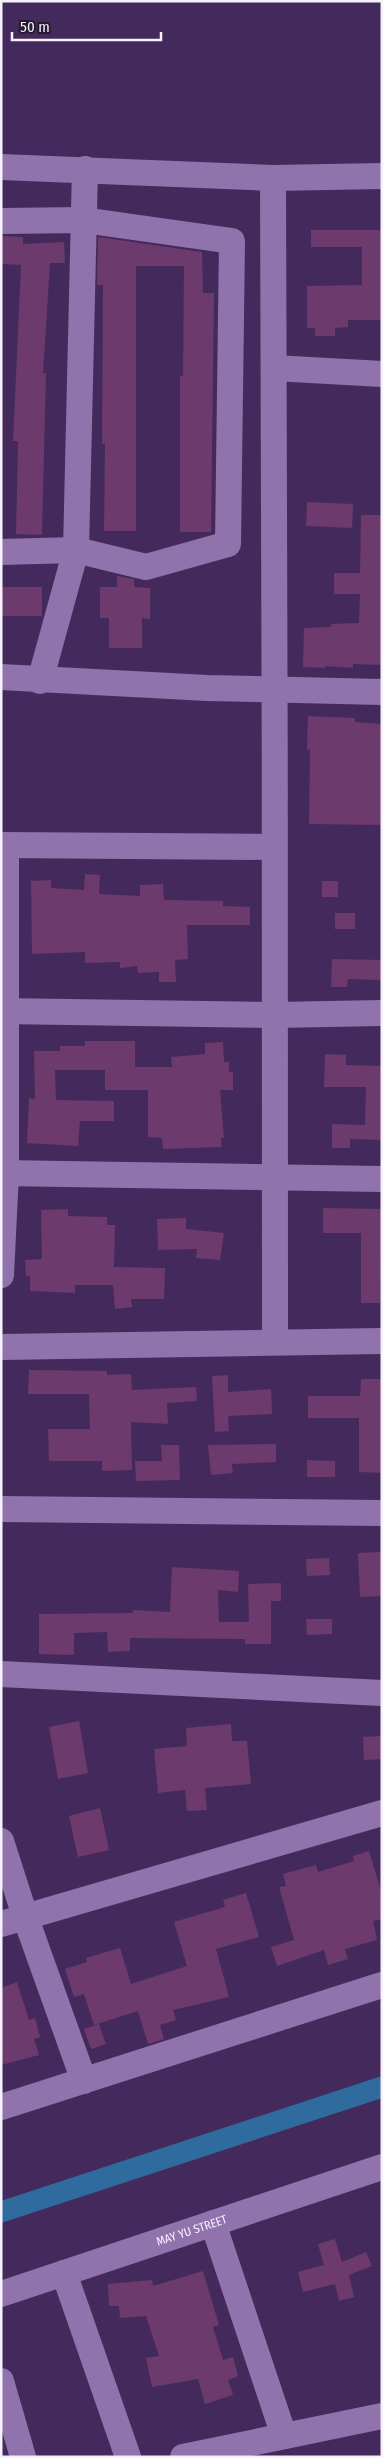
<svg xmlns="http://www.w3.org/2000/svg" width="383" height="2458" font-family="'Fira Sans Condensed',sans-serif">
	<rect width="100%" height="100%" fill="#442a5c"/>
	<g fill="none" stroke-linecap="round" stroke-linejoin="round">
		<path stroke="#2f6b9d" stroke-width="21" d="M1,2212L382,2087"/>
	</g>
	<g fill="#6c3a6c">
		<path d="M311,230H382V320H348V327L335,328V336H315V328H307V286L362,285V247H311Z"/>
		<path d="M1,236L23,237V244L64,242L65,263H50L43,373H46L42,535L16,534L18,441H13L21,265L1,264Z"/>
		<path d="M98,237L202,252L203,293H214L211,532H180V376H183L184,266H136V531H104L105,444H102L103,285H97Z"/>
		<path d="M307,502L353,504L352,528L306,526Z"/>
		<path d="M361,515H382V665L353,664V668L325,666V668L303,667L304,628L331,627V624L359,623L360,594H334V573H360Z"/>
		<path d="M117,576L134,579V587L150,588V619L142,618V648H109V618H100V587H117Z"/>
		<rect x="1" y="587" width="41" height="29"/>
		<path d="M308,716L355,718V722L382,724V825L309,824L310,750L307,749Z"/>
		<path d="M85,874L100,875L99,894L140,896V885L163,884L164,900L223,901V906L250,907V925H187L188,959L175,960L176,982H159V972L138,973L137,966L120,968V962L85,963V952L32,954L31,881L51,880V888L84,890Z"/>
		<rect x="322" y="881" width="16" height="16"/>
		<rect x="335" y="913" width="20" height="16"/>
		<path d="M332,959L382,960V980L348,979L347,987H331Z"/>
		<path d="M85,1041H135V1067H172L171,1057L205,1054V1043L223,1042L224,1062H229V1072H233V1090H220L224,1138H221L222,1147L163,1149L162,1138L148,1137V1090H105V1070H55L56,1100L114,1101V1121H80L78,1146L27,1143L29,1098L35,1099L34,1051H60V1046H85Z"/>
		<path d="M325,1054L346,1055V1065L382,1066V1140L350,1139V1148H332V1124L365,1125L366,1087H324Z"/>
		<path d="M323,1208L382,1209L380,1303H361V1233H323Z"/>
		<path d="M68,1209V1216L107,1217V1225H115L114,1267L165,1268L164,1299H131L132,1307L115,1309L113,1285H75V1293L30,1291V1276H26L25,1260L42,1259L41,1210Z"/>
		<path d="M186,1218V1229L224,1233L220,1260L196,1258L197,1249L158,1250L157,1219Z"/>
		<path d="M29,1370L107,1371V1375L131,1374L132,1390L196,1387L197,1401L167,1403L168,1424L131,1422L132,1470L102,1471V1461H49L48,1429H90L89,1394H28Z"/>
		<path d="M228,1375V1392L271,1389L272,1414L228,1416L229,1431L215,1432L212,1376Z"/>
		<path d="M361,1379H382V1473L359,1472V1418H308V1396H360Z"/>
		<path d="M276,1444V1462L232,1464L233,1473L211,1475L208,1445Z"/>
		<path d="M161,1445H179L180,1480L136,1481L135,1461H162Z"/>
		<path d="M307,1460L335,1461V1477H307Z"/>
		<path d="M382,1552V1596L360,1597L358,1553Z"/>
		<path d="M329,1558L330,1575L307,1576L306,1559Z"/>
		<path d="M172,1567L239,1571L238,1592L218,1590L219,1622H249L248,1584L281,1583V1601H271V1644H245V1639L130,1638V1651L108,1652L107,1632L74,1633V1655L39,1654V1614L133,1613V1610L170,1612Z"/>
		<path d="M306,1619H332V1634L307,1635Z"/>
		<path d="M79,1721L88,1773L58,1779L49,1727Z"/>
		<path d="M231,1724L232,1741H247L251,1784L205,1788L207,1810L187,1811L185,1790L158,1793L154,1749L187,1746L186,1728Z"/>
		<path d="M382,1736V1759L364,1760L363,1737Z"/>
		<path d="M100,1808L109,1850L78,1857L69,1816Z"/>
		<path d="M369,1851L382,1894V1919L373,1921L377,1940L345,1949L348,1959L328,1965L324,1950L277,1966L271,1947L294,1940L279,1887L286,1886L283,1874L316,1865L318,1872L354,1861L353,1856Z"/>
		<path d="M246,1893L259,1937L216,1949L229,1997L173,2010L176,2020L160,2025L164,2039L148,2044L138,2011L94,2025L84,1994L74,1997L65,1969L87,1962L86,1958L120,1948L131,1984L187,1966L174,1922L225,1907L223,1900Z"/>
		<path d="M17,1982L29,2020L35,2018L40,2037L34,2039L39,2055L1,2065V1988Z"/>
		<path d="M99,2024L106,2044L91,2049L84,2029Z"/>
		<path d="M335,2239L342,2262L366,2252L372,2266L349,2275L354,2297L339,2301L335,2284L303,2292L298,2272L324,2265L318,2244Z"/>
		<path d="M203,2271L219,2325L213,2327L223,2360L233,2357L238,2376L228,2380L233,2395L205,2404L198,2379L152,2387L146,2358L159,2356L146,2316L120,2318L119,2306H109L108,2284L152,2280L153,2286Z"/>
	</g>
	<g fill="none" stroke-linecap="round" stroke-linejoin="round">
		<g stroke="#9073ac" stroke-width="26">
			<path d="M1,167L273,178L382,176"/>
			<path d="M273,178C276,566 274,953 275,1341"/>
			<path d="M1,221L83,220L232,241L228,544L146,567L76,550L1,552"/>
			<path d="M274,368L382,374"/>
			<path d="M1,677L207,688L382,692"/>
			<path d="M40,681L76,550L85,169"/>
			<path d="M1,845L273,847"/>
			<path d="M1,1011L275,1015L382,1013"/>
			<path d="M1,1173L382,1179"/>
			<path d="M1,1275L6,1173V845"/>
			<path d="M1,1347L382,1341"/>
			<path d="M1,1509L382,1513"/>
			<path d="M1,1674L382,1693"/>
			<path d="M1,1841L25,1916L84,2081"/>
			<path d="M1,1924L382,1813"/>
			<path d="M1,2107L382,1985"/>
			<path d="M213,2223L284,2436"/>
			<path d="M64,2273L128,2457"/>
			<path id="s1" d="M1,2294L382,2167"/>
			<path d="M1,2381L23,2457"/>
			<path d="M183,2457L382,2416"/>
		</g>
	</g>
	<g text-anchor="middle" dominant-baseline="central" stroke-width="4" stroke-linejoin="round" paint-order="stroke">
		<g font-size="12" fill="#f6f1fd" stroke="#251a30">
			<text stroke="none"><textPath href="#s1" startOffset="201">MAY YU STREET</textPath></text>
		</g>
	</g>
	<rect width="383" height="2458" fill="none" stroke="#f6f1fd" stroke-width="5"/>
	<path d="M12 32v8h149v-8" fill="none" stroke="#f6f1fd" stroke-width="2.5"/>
	<text x="20" y="32" font-size="15" fill="#f6f1fd" stroke="#251a30" stroke-width="4" paint-order="stroke">50 m</text>
</svg>
